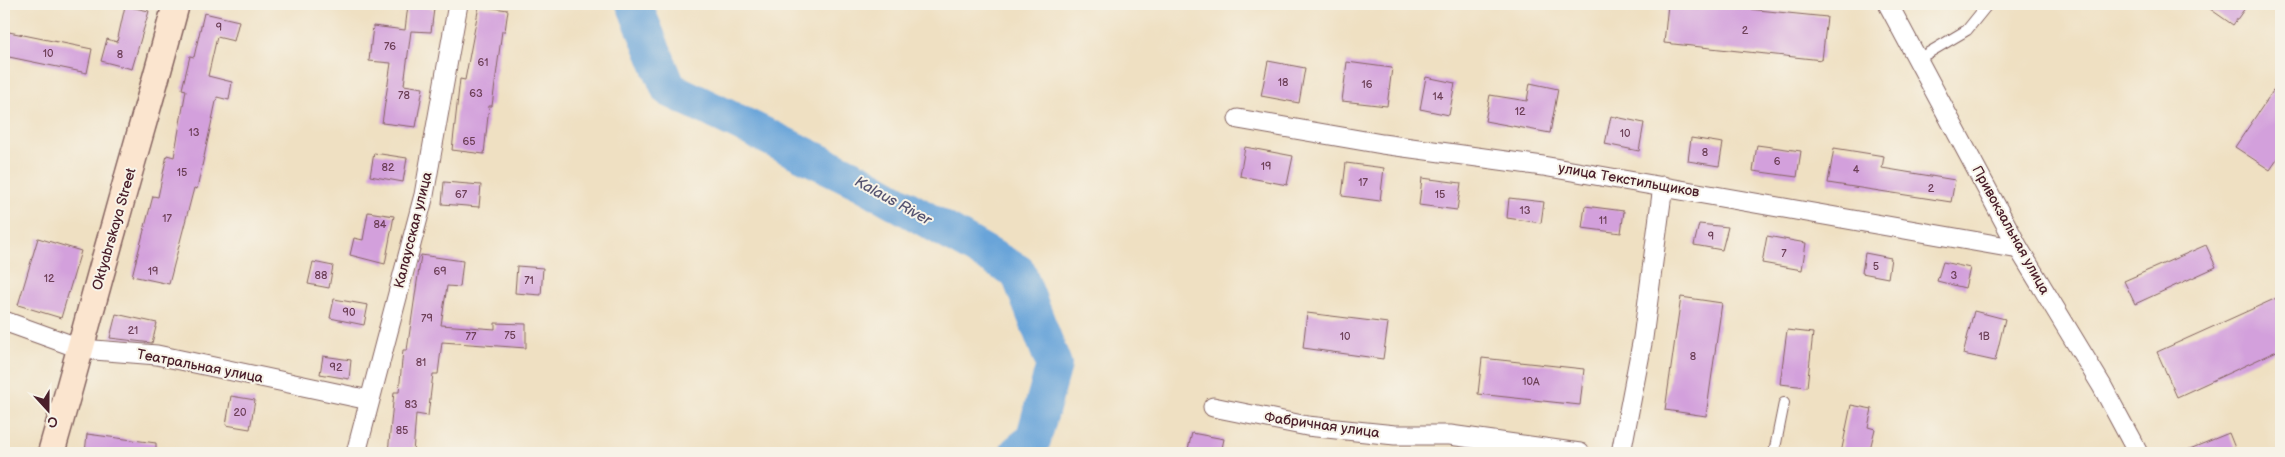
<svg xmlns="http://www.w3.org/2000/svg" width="2285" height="457" font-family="'Balsamiq Sans',sans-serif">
	<rect width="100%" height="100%" fill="#f7f3e8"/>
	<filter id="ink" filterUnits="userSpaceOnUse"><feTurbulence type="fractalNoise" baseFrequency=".02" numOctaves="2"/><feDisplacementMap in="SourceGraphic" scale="10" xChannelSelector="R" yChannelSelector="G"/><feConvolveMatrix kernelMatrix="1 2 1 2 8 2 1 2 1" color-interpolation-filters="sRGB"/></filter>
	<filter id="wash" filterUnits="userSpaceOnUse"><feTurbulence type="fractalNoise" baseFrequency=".0096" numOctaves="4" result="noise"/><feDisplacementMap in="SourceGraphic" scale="20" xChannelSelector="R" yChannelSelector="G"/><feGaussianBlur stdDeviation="1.12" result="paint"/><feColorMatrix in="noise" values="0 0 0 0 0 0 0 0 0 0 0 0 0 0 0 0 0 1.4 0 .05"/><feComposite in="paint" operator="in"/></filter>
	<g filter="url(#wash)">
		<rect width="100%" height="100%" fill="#efe0c2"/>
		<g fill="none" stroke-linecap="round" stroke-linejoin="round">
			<path stroke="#69a4d9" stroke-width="36" d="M634,4L669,89L861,182L1018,272L1054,365L1033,440L1017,453"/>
		</g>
		<g id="blocks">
			<g fill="#d3a0dc">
				<path d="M1668,4H1699L1827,17L1822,60L1664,43Z"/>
				<path d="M2203,4H2248L2233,25Z"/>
				<path d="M408,5L434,9L431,32L411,31L404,85L423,88L416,127L382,123L391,63L369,61L373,26L405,30Z"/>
				<path d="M125,6L149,11L132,69L101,61L107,39L117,42Z"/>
				<path d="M479,6L508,10L505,31H502L492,106H489L484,154L452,150L460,79L465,80Z"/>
				<path d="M204,13L239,21L234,41L217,37L208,76L232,82L229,100L217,97L197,189L194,188L169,284L132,276L153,196L158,197L167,155L174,157L186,90L182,89L190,56L194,57Z"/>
				<path d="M4,31L92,49L87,73L4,56Z"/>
				<path d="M1268,61L1305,68L1299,103L1261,96Z"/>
				<path d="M1347,62L1392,68L1387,106L1342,101Z"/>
				<path d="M1426,77L1455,83L1449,115L1420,109Z"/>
				<path d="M2281,79V154L2270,170L2235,147Z"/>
				<path d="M1530,83L1558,89L1550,133L1485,121L1490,95L1527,101Z"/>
				<path d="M1611,116L1644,123L1639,151L1605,144Z"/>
				<path d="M1691,138L1723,143L1719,166L1688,161Z"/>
				<path d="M1757,145L1801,151L1797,177L1753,171Z"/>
				<path d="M1245,147L1293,156L1287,185L1240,176Z"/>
				<path d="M1834,148L1884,156L1882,168L1955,180L1951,202L1828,183Z"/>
				<path d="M374,153L407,158L403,182L370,176Z"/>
				<path d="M1346,163L1384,168L1380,201L1342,196Z"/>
				<path d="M1422,178L1461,183L1457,210L1419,205Z"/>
				<path d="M444,182L481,185L479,207L442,204Z"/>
				<path d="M1509,198L1544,202L1541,223L1507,218Z"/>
				<path d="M1585,206L1624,211L1621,233L1582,228Z"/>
				<path d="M368,212L394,216L385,264L350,255L354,238L363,240Z"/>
				<path d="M1699,224L1728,227L1722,250L1694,245Z"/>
				<path d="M1767,236L1806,243L1802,270L1762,263Z"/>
				<path d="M38,238L81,251L61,318L18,305Z"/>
				<path d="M2206,245L2216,267L2135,304L2124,281Z"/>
				<path d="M1865,253L1891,258L1888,278L1862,273Z"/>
				<path d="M421,255L463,261L460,287L447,286L441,325L495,329V323L526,324V348L442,342L438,374H433L428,416L416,414L413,453H388L394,392H399L403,350H407Z"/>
				<path d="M313,262L333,266L329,288L308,284Z"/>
				<path d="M1943,262L1970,268L1965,288L1937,281Z"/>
				<path d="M517,266L543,268L541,295L515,293Z"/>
				<path d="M2281,296V349L2177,397L2157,352Z"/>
				<path d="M1681,297L1722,303L1706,416L1665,410Z"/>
				<path d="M334,299L368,305L364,325L330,318Z"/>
				<path d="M1974,311L2005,319L1995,361L1963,354Z"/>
				<path d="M1307,313L1388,323L1383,359L1303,348Z"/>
				<path d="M116,314L157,323L152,343L110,338Z"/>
				<path d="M1787,330L1813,333L1807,387L1780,384Z"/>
				<path d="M323,356L351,360L349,379L320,374Z"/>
				<path d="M1482,358L1584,369L1580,405L1478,394Z"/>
				<path d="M231,396L255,400L250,429L226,425Z"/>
				<path d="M1851,405L1872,409L1868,427L1875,429L1869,453H1841Z"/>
				<path d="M1192,433L1224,439L1221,453H1187Z"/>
				<path d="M2229,433L2237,453H2180Z"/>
				<path d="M87,434L156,443V453H85Z"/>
			</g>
		</g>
	</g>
	<g filter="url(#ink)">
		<use href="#blocks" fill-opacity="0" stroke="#846360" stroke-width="1"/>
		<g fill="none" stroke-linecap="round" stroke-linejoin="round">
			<defs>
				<g id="service">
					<path d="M1918,59L1967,30L1988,4"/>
					<path d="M1774,453L1784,403"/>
				</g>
				<g id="minor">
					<path d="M1888,4L2019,249L2102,386L2138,453"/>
					<path d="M1238,119L1382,144L1543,166L2019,249"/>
					<path d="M4,321L82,349L157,355L369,400"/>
					<path d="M1213,407L1307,426L1395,435H1450L1580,453"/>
					<path d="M356,453L424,195L458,4"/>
					<path d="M1621,453L1643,338L1663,186"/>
				</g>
				<path id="secondary" d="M51,453C73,377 93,300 115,223C135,150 157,77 176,4"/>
			</defs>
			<use href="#service" stroke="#846360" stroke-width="12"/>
			<use href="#minor" stroke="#846360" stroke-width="21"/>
			<use href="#secondary" stroke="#846360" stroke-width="29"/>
			<use href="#service" stroke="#fff" stroke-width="10"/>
			<use href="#minor" stroke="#fff" stroke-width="19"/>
			<use href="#secondary" stroke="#fbe5cf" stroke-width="26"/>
		</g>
	</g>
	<g text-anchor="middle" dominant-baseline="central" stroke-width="4" stroke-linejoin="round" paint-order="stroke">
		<g font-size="11" fill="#6c3f57">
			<text x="219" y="27">9</text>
			<text x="1745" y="30">2</text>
			<text x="390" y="46">76</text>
			<text x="48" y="53">10</text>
			<text x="120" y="54">8</text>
			<text x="483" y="62">61</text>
			<text x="1283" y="82">18</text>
			<text x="1367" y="84">16</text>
			<text x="476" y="93">63</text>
			<text x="404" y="95">78</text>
			<text x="1438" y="96">14</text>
			<text x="1520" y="111">12</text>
			<text x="194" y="132">13</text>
			<text x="1625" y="133">10</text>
			<text x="469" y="141">65</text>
			<text x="1705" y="152">8</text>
			<text x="1777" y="161">6</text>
			<text x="1266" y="166">19</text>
			<text x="388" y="167">82</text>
			<text x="1856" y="169">4</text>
			<text x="182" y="172">15</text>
			<text x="1363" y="182">17</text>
			<text x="1931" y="188">2</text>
			<text x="461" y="194">67</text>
			<text x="1440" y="194">15</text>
			<text x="1525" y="210">13</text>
			<text x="167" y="218">17</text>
			<text x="1603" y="220">11</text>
			<text x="380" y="224">84</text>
			<text x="1711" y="236">9</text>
			<text x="1784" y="253">7</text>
			<text x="1876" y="266">5</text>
			<text x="153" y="271">19</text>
			<text x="440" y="271">69</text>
			<text x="321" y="275">88</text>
			<text x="1954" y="275">3</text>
			<text x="49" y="278">12</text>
			<text x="529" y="280">71</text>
			<text x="349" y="312">90</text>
			<text x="427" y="318">79</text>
			<text x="133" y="330">21</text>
			<text x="510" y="335">75</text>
			<text x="471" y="336">77</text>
			<text x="1345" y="336">10</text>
			<text x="1984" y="336">1В</text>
			<text x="1693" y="356">8</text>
			<text x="421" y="362">81</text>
			<text x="336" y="367">92</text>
			<text x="1531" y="381">10А</text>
			<text x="411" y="404">83</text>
			<text x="240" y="412">20</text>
			<text x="402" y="430">85</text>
		</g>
		<g font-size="14" fill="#4a1f2b" stroke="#f7f3e8">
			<text transform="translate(1629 180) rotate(10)">улица Текстильщиков</text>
			<text transform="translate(114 229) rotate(-74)">Oktyabrskaya Street</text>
			<text transform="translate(413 230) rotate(-76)">Калаусская улица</text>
			<text transform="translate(2011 230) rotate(61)">Привокзальная улица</text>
			<text transform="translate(200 366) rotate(11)">Театральная улица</text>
			<text transform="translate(1322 425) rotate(8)">Фабричная улица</text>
		</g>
		<g font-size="15" font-style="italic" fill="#565471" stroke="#f7f3e8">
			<text transform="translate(893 201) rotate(29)">Kalaus River</text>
		</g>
	</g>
	<rect width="2285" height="457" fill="none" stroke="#f7f3e8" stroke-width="20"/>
	<g transform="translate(48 410) rotate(159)" stroke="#f7f3e8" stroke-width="4" paint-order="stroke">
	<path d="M0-4L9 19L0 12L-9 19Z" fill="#4a1f2b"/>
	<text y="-8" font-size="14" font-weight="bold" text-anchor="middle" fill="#4a1f2b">С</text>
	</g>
</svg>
